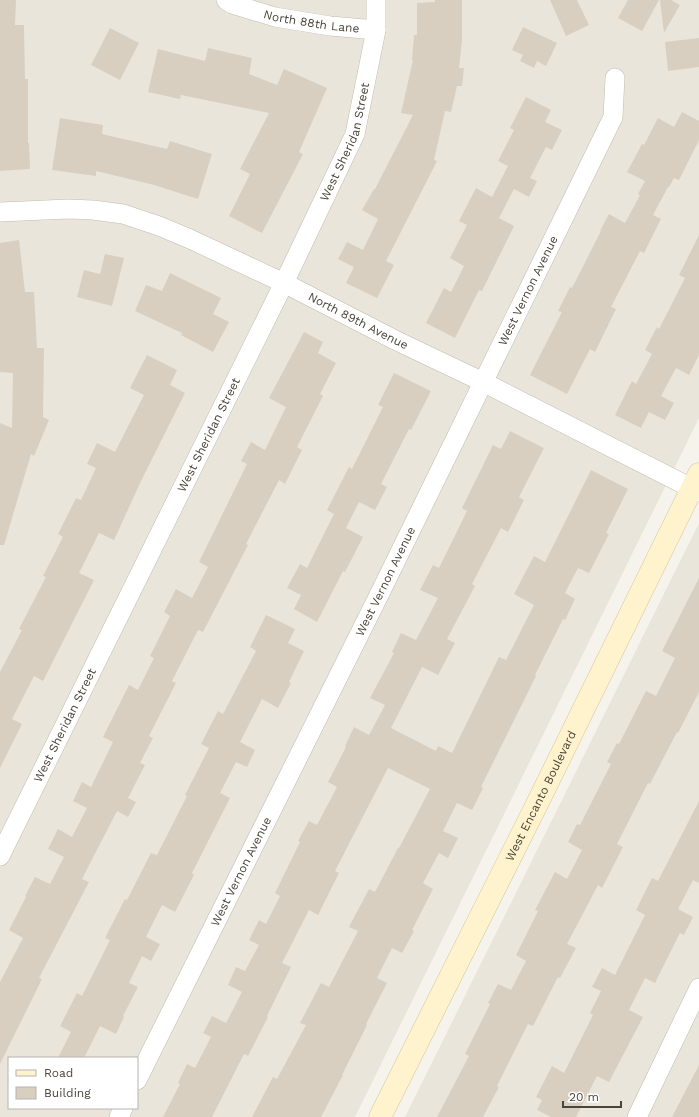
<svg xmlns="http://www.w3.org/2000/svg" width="699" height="1117" font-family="'Work Sans',sans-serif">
	<rect width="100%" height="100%" fill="#f6f3ec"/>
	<g fill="#eae5da" fill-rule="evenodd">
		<path d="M0,0H699V418L355,1117H0ZM9,1058H137V1108H9Z"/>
		<path d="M699,523V1117H405Z"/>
	</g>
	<g fill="#d8cfc1">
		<path d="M0,0H16L15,25H24L25,79H28V143H29L30,169L0,171Z"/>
		<path d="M435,0H462V40L459,68H464L462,86H457L451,112L445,111L434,160L437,161L386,261L394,265L377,298L346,283L354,267L338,259L347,242L363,250L378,219L362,210L374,189H375L413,115L401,113L413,60H412L414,35H417V3L435,2Z"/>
		<path d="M550,0H577L589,25L566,36Z"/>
		<path d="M628,0H659L642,31L618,18Z"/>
		<path d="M660,0H671L680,5L664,33Z"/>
		<path d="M523,27L557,43L546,66L537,61L534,68L520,61L523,55L512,50Z"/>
		<path d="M110,28L139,43L120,80L91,65Z"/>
		<path d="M699,38V67L668,71L665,42Z"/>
		<path d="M208,48L252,58L249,74L277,85L284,69L327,88L299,152L303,154L262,233L229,216L250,174L240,169L269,113L181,95L180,99L148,92L158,49L205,61Z"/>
		<path d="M526,97L551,110L545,122L562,130L552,150L546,147L530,178L537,181L529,197L514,189L499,218L514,226L482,291L479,290L455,338L426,323L444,288L451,292L464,266L450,258L467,225L459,221L476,188L492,197L508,166L498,161L514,130L510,128Z"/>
		<path d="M682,112L699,121V140L679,180L674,178L669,187H668L653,215L661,219L644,253L640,251L611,307L616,309L595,352L590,349L567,394L530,375L562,312L558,311L570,287L572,288L601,231H600L609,214L625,223L640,195L638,194L645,181L627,172L642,144L644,145L658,118L674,127Z"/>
		<path d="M60,118L103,125L102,134L167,149L170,141L212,154L198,199L154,185L96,171V176L52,170Z"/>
		<path d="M699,235V355L689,375L676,368L661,396L674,403L665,420L649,412L641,428L615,415L632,381L636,384L652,354L645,350L657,327L659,329L685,278L679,275Z"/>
		<path d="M19,240L25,292H34L37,348H44L43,417L49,420L34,456L31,454L4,545H0V423L12,428L13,373L0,372V243Z"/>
		<path d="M105,254L124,258L112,306L77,297L84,270L100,274Z"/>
		<path d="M170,273L221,298L213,314L229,322L213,352L181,335L182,333L135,311L146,285L162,291Z"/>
		<path d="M304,332L323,342L318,353L336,363L320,394L323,396L297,447L302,450L285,484L279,480L246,544L248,545L203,632L198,630L172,681L176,683L149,736L153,738L140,763L145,765L128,798L136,802L128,817L117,811L82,879L89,882L39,978L42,979L0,1064V982L23,938L9,930L26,897L25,896L35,877L50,884L64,857L48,849L58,829L72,837L87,808L73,801L82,782L91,787L113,742L103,737L129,685L138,690L154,658L150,656L170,616L164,612L176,589L192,598L208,567L199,562L247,464L241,461L251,442L265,450L286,407L269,398Z"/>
		<path d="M147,355L177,370L170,385L185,393L141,481L114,540L99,533L79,573L94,580L43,681L34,676L12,719L22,724L0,768V672L22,630L19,629L46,577L43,576L63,537L58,534L76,498L81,500L96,468L87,464L97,443L115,452L144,395L130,388Z"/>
		<path d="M394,373L431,391L411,430L409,429L381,484L387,487L375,510L359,502L346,528L363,537L345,572L343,571L317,622L294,609L301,595L287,588L300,564L307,568L334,514L327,510L349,467L352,469L383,407L378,405Z"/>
		<path d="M510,431L544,448L519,497L524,500L508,532L501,528L472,584L475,586L447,639L455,643L438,675L422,667L391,728L436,751L438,746L452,753L499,657L506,660L534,605L514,594L534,556L545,562L591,470L628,489L606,533L609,534L589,573L578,568L565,593L575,599L565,620L563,619L535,675L536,676L481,787L483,788L472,810L457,803L443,831L458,838L448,858L439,853L423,883L433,889L412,930L414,931L402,953L392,948L377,978L387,983L366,1024L367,1025L342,1075H343L321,1117H252L273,1077L277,1079L306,1025L300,1023L321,983L329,987L358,931L349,927L369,889L375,892L398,848H399L430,789L388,768L335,871L339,873L318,915L309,910L282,963L291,967L267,1016L268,1017L248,1056L244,1054L212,1117H163L180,1084L178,1083L187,1064L195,1068L211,1037L203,1033L212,1016L226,1023L242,992L228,985L236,967L245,971L259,945L249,940L259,920L266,924L280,896L275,893L300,842L298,841L309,821L317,825L337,787L328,782L346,747L345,746L354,727L369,735L385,705L370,698L394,653L392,652L401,633L416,640L438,598L420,590L433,565L439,568L467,511L462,508L493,445L501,449Z"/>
		<path d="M699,578V692L678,733L677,732L650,784L648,783L617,844L623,847L602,888L598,885L567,944L576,948L560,978L558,977L533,1026L528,1024L497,1086L499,1087L483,1117H437L469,1056L465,1054L490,1004L488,1003L498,984L511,990L526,961L516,955L538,911L535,910L555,872L567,879L582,850L568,842L577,824L580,825L611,764L607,762L617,743L619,744L646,691L656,696L675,658L662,651Z"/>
		<path d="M266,615L295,629L288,643L304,651L289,682L291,683L278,708L262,699L240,742L255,750L247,767L236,762L220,793L230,798L192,873L194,875L175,912L162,905L146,937L160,944L151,961L142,956L129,983L138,987L123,1016L124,1017L116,1034L100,1026L84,1058H58L71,1032L60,1026L77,993L82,996L110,940L105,938L125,899L127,900L151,853L157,855L187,796L185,795L209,748L201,744L218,711L223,714L256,651L250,647Z"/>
		<path d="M699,801V883L693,880L678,909L693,917L684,935L680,933L655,983L645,978L629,1010L643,1017L609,1082L597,1076L576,1117H551L537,1110L542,1100L536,1097L552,1066L564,1073L593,1015L590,1013L601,991L592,987L602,968L615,975L645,915L636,910L652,878L658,881Z"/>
		<path d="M699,1065V1117H672Z"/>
	</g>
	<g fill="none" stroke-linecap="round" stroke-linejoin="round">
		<defs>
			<g id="street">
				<path id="s1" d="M226,0L232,4L275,17L330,26L376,30"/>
				<path id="s2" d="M0,212L68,209L93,210L123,214L159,226L190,239L284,283L395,340L483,382L699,492"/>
				<path id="s3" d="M0,856L284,283L355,134L376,30V0"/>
				<path id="s4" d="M137,1080L381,591L613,117L615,78"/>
				<path d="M119,1117L123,1108"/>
				<path d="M637,1117L699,988"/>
			</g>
			<g id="secondary">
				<path id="s5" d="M380,1117L539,800L699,474"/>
			</g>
		</defs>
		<use href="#street" stroke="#c2bbae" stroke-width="20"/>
		<use href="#secondary" stroke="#d6c79b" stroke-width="23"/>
		<use href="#street" stroke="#fff" stroke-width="19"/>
		<use href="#secondary" stroke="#fff3cd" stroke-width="22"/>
	</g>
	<g text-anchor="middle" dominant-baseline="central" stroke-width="4" stroke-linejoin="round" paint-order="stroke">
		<g font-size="12" fill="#4b4439" stroke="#fff">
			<text stroke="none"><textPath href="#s1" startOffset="89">North 88th Lane</textPath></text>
			<text stroke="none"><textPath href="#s3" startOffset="794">West Sheridan Street</textPath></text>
			<text stroke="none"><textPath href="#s4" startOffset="881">West Vernon Avenue</textPath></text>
			<text stroke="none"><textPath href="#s2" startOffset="382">North 89th Avenue</textPath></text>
			<text stroke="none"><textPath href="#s3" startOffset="470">West Sheridan Street</textPath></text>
			<text stroke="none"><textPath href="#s4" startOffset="557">West Vernon Avenue</textPath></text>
			<text stroke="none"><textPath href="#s3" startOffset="146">West Sheridan Street</textPath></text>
			<text stroke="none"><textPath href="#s5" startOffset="359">West Encanto Boulevard</textPath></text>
			<text stroke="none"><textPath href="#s4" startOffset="233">West Vernon Avenue</textPath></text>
		</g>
	</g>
	<rect x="8" y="1057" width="130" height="52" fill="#ffffff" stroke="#b7b4b0"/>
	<rect x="16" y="1070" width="20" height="6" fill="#fff3cd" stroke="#b7b4b0"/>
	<text x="44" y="1077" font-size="12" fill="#4b4439">Road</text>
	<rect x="16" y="1087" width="20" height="12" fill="#d8cfc1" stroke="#b7b4b0"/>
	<text x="44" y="1097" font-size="12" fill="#4b4439">Building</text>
	<path d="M563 1101v6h58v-6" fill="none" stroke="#4b4439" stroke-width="2"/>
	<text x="569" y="1101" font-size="12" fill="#4b4439" stroke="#ffffff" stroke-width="3" paint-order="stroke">20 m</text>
</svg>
